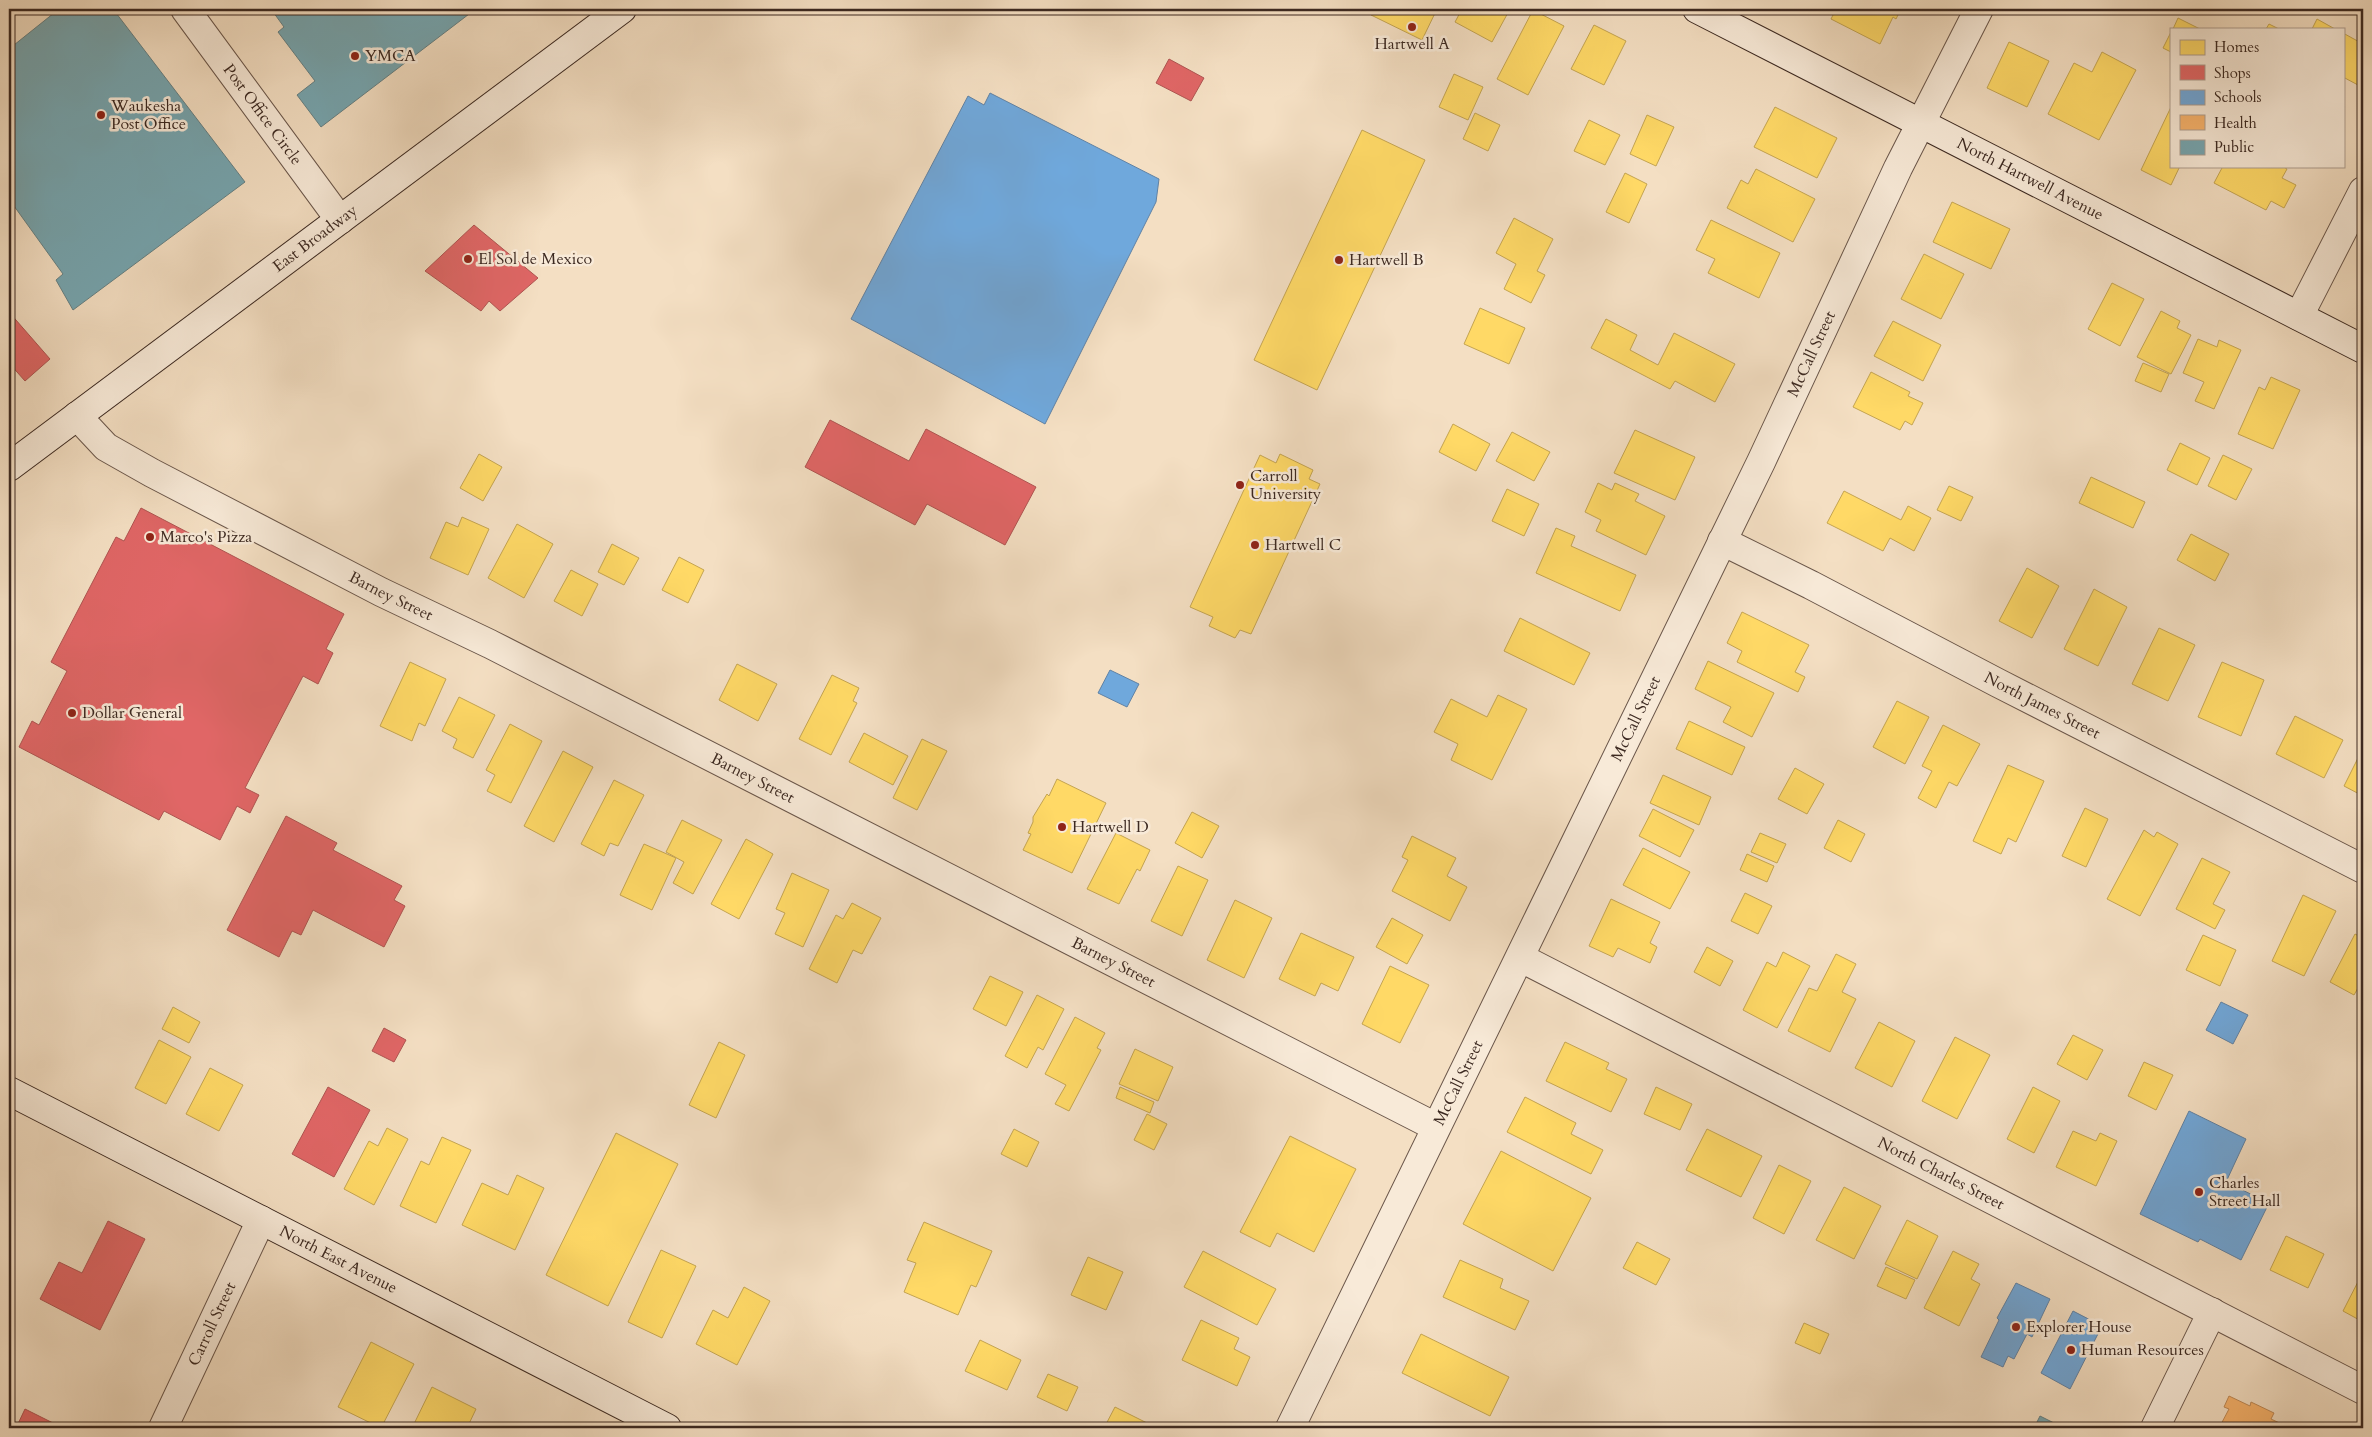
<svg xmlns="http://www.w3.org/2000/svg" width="2372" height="1437" font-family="Cardo,serif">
	<rect width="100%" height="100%" fill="#f4dfc3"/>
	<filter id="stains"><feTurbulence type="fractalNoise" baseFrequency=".004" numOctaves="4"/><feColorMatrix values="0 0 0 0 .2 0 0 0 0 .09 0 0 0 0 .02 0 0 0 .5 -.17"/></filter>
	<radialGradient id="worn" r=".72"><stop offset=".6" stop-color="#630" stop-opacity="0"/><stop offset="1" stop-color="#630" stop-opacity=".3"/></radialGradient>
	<g fill="#ffd966" stroke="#c4a451">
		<path d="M1374,9H1437L1422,40L1371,15Z"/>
		<path d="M1462,9H1510L1492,42L1455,22Z"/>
		<path d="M1831,9H1901L1896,19L1893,17L1880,44L1831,19L1835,11Z"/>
		<path d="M2347,9H2363V17Z"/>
		<path d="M1533,10L1564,26L1528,95L1497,79Z"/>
		<path d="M2178,18L2200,29H2173Z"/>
		<path d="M2317,19L2335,29H2312Z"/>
		<path d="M2269,24L2279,29H2266Z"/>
		<path d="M1594,25L1626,41L1604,85L1571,69Z"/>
		<path d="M2171,32V52L2163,48Z"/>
		<path d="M2343,33L2363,44V75L2358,85L2343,77Z"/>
		<path d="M2009,42L2049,61L2027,107L1987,88Z"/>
		<path d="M2102,52L2136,70L2099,140L2048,114L2074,63L2092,72Z"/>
		<path d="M1454,74L1483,87L1468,120L1439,107Z"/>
		<path d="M1775,107L1837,138L1817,178L1754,147Z"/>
		<path d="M2171,107V166H2180L2171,185L2141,170Z"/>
		<path d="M1475,113L1500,125L1488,151L1463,139Z"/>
		<path d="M1647,115L1674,127L1656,166L1630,154Z"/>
		<path d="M1589,120L1620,135L1605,165L1574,151Z"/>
		<path d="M1362,130L1425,160L1317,390L1254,360Z"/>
		<path d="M2223,166H2282L2287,169L2282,178L2296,185L2284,208L2271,201L2266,210L2214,183Z"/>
		<path d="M1756,169L1815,199L1793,242L1727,208L1741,180L1748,184Z"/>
		<path d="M1625,173L1647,184L1629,223L1606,212Z"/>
		<path d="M1952,202L2010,229L1991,269L1933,242Z"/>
		<path d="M1514,218L1553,239L1537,271L1545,275L1531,303L1504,289L1516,264L1496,253Z"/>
		<path d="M1711,220L1780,253L1759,298L1708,273L1715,259L1696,250Z"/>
		<path d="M1924,254L1964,274L1941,319L1901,299Z"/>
		<path d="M2112,283L2144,299L2120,346L2088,329Z"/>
		<path d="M1480,308L1525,328L1509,364L1464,344Z"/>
		<path d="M2161,311L2180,321L2177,328L2191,335L2171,374L2137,357Z"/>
		<path d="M1606,319L1637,335L1630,350L1658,365L1674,333L1735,364L1715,402L1675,381L1670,389L1591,348Z"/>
		<path d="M1893,321L1941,345L1923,381L1874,356Z"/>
		<path d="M2198,339L2217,347L2219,340L2241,350L2214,409L2195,401L2204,382L2183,373Z"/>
		<path d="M2143,363L2169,374L2161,392L2135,381Z"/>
		<path d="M1871,372L1910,392L1908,396L1923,403L1912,425L1905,421L1900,430L1853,407Z"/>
		<path d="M2271,377L2300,390L2273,449L2238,434L2259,387L2265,390Z"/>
		<path d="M1453,424L1490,444L1476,471L1439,452Z"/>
		<path d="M1635,430L1695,457L1675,500L1614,473Z"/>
		<path d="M1512,432L1550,452L1534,481L1496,461Z"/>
		<path d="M2180,443L2210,458L2197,485L2167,470Z"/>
		<path d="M479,454L502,467L483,501L460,488Z"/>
		<path d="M1280,454L1313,470L1309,479L1320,484L1251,634L1240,630L1235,638L1209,626L1213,617L1190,607L1260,455L1276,463Z"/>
		<path d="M2223,455L2252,469L2236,500L2208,486Z"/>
		<path d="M2091,477L2145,502L2133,528L2079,503Z"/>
		<path d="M1598,483L1612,490L1615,483L1639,494L1635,501L1665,516L1646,555L1596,531L1601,520L1585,512Z"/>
		<path d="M1949,486L1973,497L1961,521L1937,510Z"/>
		<path d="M1507,489L1539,504L1524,536L1492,521Z"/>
		<path d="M1844,491L1901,520L1908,506L1931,518L1914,551L1890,538L1883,551L1827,523Z"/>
		<path d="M462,517L489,529L468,575L430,558L446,522L458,527Z"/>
		<path d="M517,524L553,544L524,598L488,578Z"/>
		<path d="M1556,528L1575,536L1571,546L1636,575L1620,611L1536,573Z"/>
		<path d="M2191,534L2229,554L2215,581L2177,560Z"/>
		<path d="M612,544L639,558L624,585L598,572Z"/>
		<path d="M679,557L704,570L688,603L662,590Z"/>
		<path d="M2027,568L2059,586L2032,638L1999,621Z"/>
		<path d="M571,570L598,584L582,616L554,601Z"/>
		<path d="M2094,589L2127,607L2098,666L2064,649Z"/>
		<path d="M1742,612L1809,645L1795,672L1805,677L1798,692L1737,662L1742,651L1727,643Z"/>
		<path d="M1520,618L1590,653L1574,685L1504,651Z"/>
		<path d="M2159,628L2195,645L2168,701L2132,684Z"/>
		<path d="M1708,661L1774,693L1752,737L1723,722L1731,707L1695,689Z"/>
		<path d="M410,662L446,679L425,726L419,723L412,741L380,726Z"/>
		<path d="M2222,662L2264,680L2241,736L2198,717Z"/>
		<path d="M737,664L777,684L758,721L719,700Z"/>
		<path d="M832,675L859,688L853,701L857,703L831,755L799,739Z"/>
		<path d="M1498,695L1527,709L1492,780L1451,760L1458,744L1434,732L1451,699L1487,717Z"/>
		<path d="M459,697L495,715L473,758L453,748L457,739L442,731Z"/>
		<path d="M1897,701L1929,717L1905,764L1873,747Z"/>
		<path d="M2295,716L2343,740L2324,778L2276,754Z"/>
		<path d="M1689,721L1745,747L1732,775L1676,749Z"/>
		<path d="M510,724L542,741L511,803L487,791L495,775L486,770Z"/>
		<path d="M1943,725L1980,744L1957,786L1949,782L1936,808L1918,798L1932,771L1922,766Z"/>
		<path d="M864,733L908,756L893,785L849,762Z"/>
		<path d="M922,739L947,751L917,810L893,798Z"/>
		<path d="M2363,748V796L2344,786Z"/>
		<path d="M563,751L593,767L554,842L524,826Z"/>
		<path d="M2008,765L2044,781L2016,842L2008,838L2001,854L1973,841Z"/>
		<path d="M1795,768L1824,784L1807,814L1778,799Z"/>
		<path d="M1663,775L1711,797L1699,825L1650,803Z"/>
		<path d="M1057,779L1106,803L1072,873L1023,850L1031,834L1028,833L1033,822V817L1047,794L1049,796Z"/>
		<path d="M614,780L644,795L618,846L610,843L604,856L581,844Z"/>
		<path d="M2085,808L2108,819L2086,867L2062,856Z"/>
		<path d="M1653,809L1694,830L1680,857L1639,836Z"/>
		<path d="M1192,812L1219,826L1202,858L1175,843Z"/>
		<path d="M682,820L722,840L693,894L673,883L684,862L666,852Z"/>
		<path d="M1838,820L1865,834L1851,862L1824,848Z"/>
		<path d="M2144,830L2154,837L2157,832L2178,844L2140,916L2107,899Z"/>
		<path d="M1116,833L1150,850L1140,871L1137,869L1119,904L1087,889Z"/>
		<path d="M1760,833L1786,844L1777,863L1751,852Z"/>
		<path d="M1412,836L1456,858L1447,876L1467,887L1450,921L1392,891L1408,860L1402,857Z"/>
		<path d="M746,839L773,854L739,919L711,904Z"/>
		<path d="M644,844L676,858L652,910L620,895Z"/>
		<path d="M1643,848L1690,872L1670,909L1623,885Z"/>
		<path d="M1747,854L1774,866L1767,882L1740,870Z"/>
		<path d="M2202,858L2230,872L2213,904L2225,910L2215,929L2176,909Z"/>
		<path d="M1178,866L1208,880L1182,936L1151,921Z"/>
		<path d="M792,873L829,890L803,947L775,934L785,913L776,909Z"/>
		<path d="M1745,893L1772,906L1758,934L1731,921Z"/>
		<path d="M2303,895L2336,911L2304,976L2272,961Z"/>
		<path d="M1611,899L1660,922L1650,943L1657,947L1650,963L1618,948L1613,957L1589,946Z"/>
		<path d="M1235,900L1272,918L1244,978L1207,960Z"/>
		<path d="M852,903L881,918L862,954L853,950L837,983L809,969L836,915L843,919Z"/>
		<path d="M1392,918L1423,935L1407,964L1376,947Z"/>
		<path d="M1301,933L1354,957L1338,991L1321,983L1315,996L1279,979Z"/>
		<path d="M2355,934L2363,938V982L2362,981L2354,995L2330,982Z"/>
		<path d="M2203,935L2236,950L2220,986L2186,970Z"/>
		<path d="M1707,947L1733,961L1720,986L1694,972Z"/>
		<path d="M1783,952L1810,966L1777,1028L1743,1010L1767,962L1776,967Z"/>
		<path d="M1836,954L1856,964L1842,992L1856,999L1830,1052L1788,1031L1809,988L1817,991Z"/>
		<path d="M1390,966L1429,985L1400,1043L1362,1024Z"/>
		<path d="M990,976L1023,992L1006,1026L973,1009Z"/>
		<path d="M1037,995L1064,1009L1043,1050L1038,1047L1027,1068L1005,1056Z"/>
		<path d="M173,1007L200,1022L189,1043L162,1029Z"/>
		<path d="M1075,1017L1105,1033L1097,1048L1101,1050L1069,1111L1055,1104L1066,1085L1045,1074Z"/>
		<path d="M1879,1022L1915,1041L1892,1087L1855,1068Z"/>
		<path d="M2073,1035L2103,1050L2087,1080L2057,1064Z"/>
		<path d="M1955,1037L1990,1055L1957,1119L1922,1101Z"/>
		<path d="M159,1040L191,1057L166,1104L135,1088Z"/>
		<path d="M719,1042L745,1055L716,1118L689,1105Z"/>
		<path d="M1565,1042L1609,1063L1606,1069L1627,1079L1611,1112L1546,1081Z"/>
		<path d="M1135,1049L1173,1067L1158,1101L1119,1084Z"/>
		<path d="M2144,1062L2173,1075L2156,1110L2128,1096Z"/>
		<path d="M210,1068L243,1085L219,1131L186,1114Z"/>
		<path d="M1120,1087L1154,1102L1150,1113L1116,1098Z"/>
		<path d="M1656,1087L1692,1104L1680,1130L1644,1114Z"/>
		<path d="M2033,1087L2060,1101L2034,1153L2007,1139Z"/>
		<path d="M1525,1097L1576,1123L1571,1134L1603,1150L1591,1174L1507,1132Z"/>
		<path d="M1147,1114L1167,1124L1154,1150L1134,1140Z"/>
		<path d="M387,1128L408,1139L374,1205L344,1189L369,1141L378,1146Z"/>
		<path d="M1014,1129L1039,1142L1027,1167L1001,1154Z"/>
		<path d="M1707,1129L1762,1156L1741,1197L1686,1170Z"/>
		<path d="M2073,1131L2096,1141L2100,1133L2117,1141L2096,1186L2056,1167Z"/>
		<path d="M616,1133L678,1164L608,1306L546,1275Z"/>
		<path d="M1290,1136L1356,1169L1314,1252L1277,1233L1270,1247L1240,1232Z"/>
		<path d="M442,1137L471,1150L436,1223L400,1206L421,1161L429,1165Z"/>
		<path d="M1501,1151L1591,1198L1553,1271L1463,1224Z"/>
		<path d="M1779,1165L1811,1181L1784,1234L1753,1218Z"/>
		<path d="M517,1175L544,1188L515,1250L462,1225L482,1183L508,1195Z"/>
		<path d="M1844,1187L1881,1206L1854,1259L1816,1240Z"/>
		<path d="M1907,1220L1938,1236L1917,1279L1885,1264Z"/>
		<path d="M924,1222L992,1251L976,1287L971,1285L958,1315L904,1292L916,1263L907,1260Z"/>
		<path d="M2286,1236L2324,1254L2308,1288L2270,1270Z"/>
		<path d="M1637,1242L1670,1259L1656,1285L1623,1268Z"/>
		<path d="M661,1250L696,1266L662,1338L628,1322Z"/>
		<path d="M1203,1251L1276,1289L1257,1325L1184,1287Z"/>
		<path d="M1953,1251L1979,1264L1971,1279L1980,1284L1959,1326L1924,1308Z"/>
		<path d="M1088,1257L1123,1272L1106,1310L1071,1295Z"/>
		<path d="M1460,1260L1503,1279L1500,1288L1529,1301L1515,1330L1443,1297Z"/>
		<path d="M1886,1267L1915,1280L1906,1299L1877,1286Z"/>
		<path d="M2363,1272V1322L2343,1311Z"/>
		<path d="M744,1287L770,1301L737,1365L696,1344L713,1310L728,1318Z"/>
		<path d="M1201,1320L1239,1338L1234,1349L1250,1357L1237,1386L1182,1360Z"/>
		<path d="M1804,1323L1829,1334L1820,1354L1795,1343Z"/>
		<path d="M1421,1334L1509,1377L1490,1416L1402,1373Z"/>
		<path d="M980,1340L1021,1360L1007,1390L965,1371Z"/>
		<path d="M371,1342L414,1364L381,1428L338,1407Z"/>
		<path d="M1048,1374L1078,1387L1067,1411L1037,1397Z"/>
		<path d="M432,1387L476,1409L467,1428H412Z"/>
		<path d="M1115,1407L1157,1428H1104Z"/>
	</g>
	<g fill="#e06666" stroke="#af5451">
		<path d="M1169,59L1204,78L1191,101L1156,83Z"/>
		<path d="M474,225L538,278L500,311L489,301L481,311L425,271Z"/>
		<path d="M9,312L50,359L25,381L9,363Z"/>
		<path d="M830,420L909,461L926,429L1036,487L1005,545L927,504L915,525L805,467Z"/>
		<path d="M141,508L344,614L326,649L333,653L318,684L303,676L245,788L259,795L250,813L237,806L220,840L164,811L159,820L19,747L32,721L39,725L67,671L51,662L116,537L124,541Z"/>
		<path d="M286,816L337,843L333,850L402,886L394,900L405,906L384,947L313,910L301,935L292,931L279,957L227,930Z"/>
		<path d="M384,1028L406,1040L394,1062L372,1051Z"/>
		<path d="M328,1087L370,1110L334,1177L292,1154Z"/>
		<path d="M108,1221L145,1239L100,1330L40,1299L59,1262L82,1273Z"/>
		<path d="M25,1409L63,1428H16Z"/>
	</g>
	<g fill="#6fa8dc" stroke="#6082a4">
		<path d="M990,93L1159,179L1156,202L1045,424L851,319L968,96L984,105Z"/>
		<path d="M1110,670L1139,684L1127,707L1098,693Z"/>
		<path d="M2221,1002L2248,1015L2233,1044L2206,1030Z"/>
		<path d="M2189,1111L2246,1139L2226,1182L2269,1203L2241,1260L2200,1239L2198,1242L2140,1214Z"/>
		<path d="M2016,1283L2050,1299L2032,1337L2027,1334L2014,1359L2008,1356L2003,1367L1981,1357L1999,1320L1997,1318Z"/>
		<path d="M2073,1311L2102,1326L2070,1389L2041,1373Z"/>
	</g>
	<path fill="#f6b26b" stroke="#be8955" d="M2229,1396L2250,1406L2251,1402L2274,1413L2271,1419L2290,1428H2219L2229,1409L2224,1407Z"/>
	<g fill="#76a5af" stroke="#658084">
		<path d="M59,9H113L245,182L73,310L56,280L63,274L9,199V49Z"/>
		<path d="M271,9H471L473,11L321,127L297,95L315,81L278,32L284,27Z"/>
		<path d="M2040,1416L2064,1428H2034Z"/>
	</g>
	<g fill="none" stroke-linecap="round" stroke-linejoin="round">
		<defs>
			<g id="street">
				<path id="s1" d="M185,9L340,220"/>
				<path d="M2299,316L2363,191"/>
				<path id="s2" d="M77,416L106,447L152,473L381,592L490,644L1436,1127"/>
				<path id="s3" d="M1722,541L1811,585L1998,683L2363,869"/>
				<path id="s4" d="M1521,958L2363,1390"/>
				<path id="s5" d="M163,1428L261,1220"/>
				<path id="s6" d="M1290,1428L1761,462L1898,168L1979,9"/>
				<path d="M2155,1428L2212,1312"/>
			</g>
			<g id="secondary">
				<path id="s7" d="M1697,9L2363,349"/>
				<path id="s8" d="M9,467L622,9"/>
				<path id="s9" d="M9,1091L667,1428"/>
			</g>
		</defs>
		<use href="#street" stroke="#6a564a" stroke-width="30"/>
		<use href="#secondary" stroke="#3c2921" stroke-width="30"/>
		<use href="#street" stroke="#f8ead8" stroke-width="28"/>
		<use href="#secondary" stroke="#f8ead8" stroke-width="28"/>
	</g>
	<g fill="#8f2418" stroke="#f8ead8" stroke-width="2">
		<circle cx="1412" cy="27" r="5"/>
		<circle cx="355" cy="56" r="5"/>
		<circle cx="101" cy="115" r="5"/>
		<circle cx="468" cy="259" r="5"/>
		<circle cx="1339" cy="260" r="5"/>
		<circle cx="1240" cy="485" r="5"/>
		<circle cx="150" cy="537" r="5"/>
		<circle cx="1255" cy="545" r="5"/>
		<circle cx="72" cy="713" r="5"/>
		<circle cx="1062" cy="827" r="5"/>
		<circle cx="2199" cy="1192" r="5"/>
		<circle cx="2016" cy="1327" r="5"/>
		<circle cx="2071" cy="1350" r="5"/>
	</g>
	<g text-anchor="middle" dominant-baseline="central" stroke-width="5" stroke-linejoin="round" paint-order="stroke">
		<g font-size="16" fill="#3c2921" stroke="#f8ead8" text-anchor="start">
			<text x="1412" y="44" text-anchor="middle">Hartwell A</text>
			<text x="365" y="56">YMCA</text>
			<text x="111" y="106">Waukesha<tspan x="111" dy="18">Post Office</tspan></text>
			<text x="478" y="259">El Sol de Mexico</text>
			<text x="1349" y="260">Hartwell B</text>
			<text x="1250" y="476">Carroll<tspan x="1250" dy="18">University</tspan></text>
			<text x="160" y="537">Marco's Pizza</text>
			<text x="1265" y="545">Hartwell C</text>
			<text x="82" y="713">Dollar General</text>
			<text x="1072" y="827">Hartwell D</text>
			<text x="2209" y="1183">Charles<tspan x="2209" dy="18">Street Hall</tspan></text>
			<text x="2026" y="1327">Explorer House</text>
			<text x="2081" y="1350">Human Resources</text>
		</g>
		<g font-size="16" fill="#3c2921" stroke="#f8ead8">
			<text stroke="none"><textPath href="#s1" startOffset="131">Post Office Circle</textPath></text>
			<text stroke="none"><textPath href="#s7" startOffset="374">North Hartwell Avenue</textPath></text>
			<text stroke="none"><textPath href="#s8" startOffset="382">East Broadway</textPath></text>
			<text stroke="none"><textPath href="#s6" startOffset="1194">McCall Street</textPath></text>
			<text stroke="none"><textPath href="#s2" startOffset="364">Barney Street</textPath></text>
			<text stroke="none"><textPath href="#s3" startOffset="360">North James Street</textPath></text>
			<text stroke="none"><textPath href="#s6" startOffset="789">McCall Street</textPath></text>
			<text stroke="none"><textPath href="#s2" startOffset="769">Barney Street</textPath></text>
			<text stroke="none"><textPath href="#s2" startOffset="1174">Barney Street</textPath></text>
			<text stroke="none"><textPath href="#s6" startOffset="384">McCall Street</textPath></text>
			<text stroke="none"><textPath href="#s4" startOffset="472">North Charles Street</textPath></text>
			<text stroke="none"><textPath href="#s9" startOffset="370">North East Avenue</textPath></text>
			<text stroke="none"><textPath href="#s5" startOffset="115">Carroll Street</textPath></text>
		</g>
	</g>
	<rect width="2372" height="1437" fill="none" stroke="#f4dfc3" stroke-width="30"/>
	<rect x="10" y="10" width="2352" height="1417" fill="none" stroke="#3c2921" stroke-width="2.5"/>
	<rect x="15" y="15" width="2342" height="1407" fill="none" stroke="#3c2921"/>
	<rect x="2170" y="28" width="175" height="140" fill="#f8ead8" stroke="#ad9d8f"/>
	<rect x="2180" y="40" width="25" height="15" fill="#ffd966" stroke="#ad9d8f"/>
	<text x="2214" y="52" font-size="15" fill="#3c2921">Homes</text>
	<rect x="2180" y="65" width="25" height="15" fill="#e06666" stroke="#ad9d8f"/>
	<text x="2214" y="78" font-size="15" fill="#3c2921">Shops</text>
	<rect x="2180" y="90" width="25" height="15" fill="#6fa8dc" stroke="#ad9d8f"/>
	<text x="2214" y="102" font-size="15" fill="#3c2921">Schools</text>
	<rect x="2180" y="115" width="25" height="15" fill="#f6b26b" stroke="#ad9d8f"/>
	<text x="2214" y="128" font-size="15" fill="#3c2921">Health</text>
	<rect x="2180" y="140" width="25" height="15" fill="#76a5af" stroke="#ad9d8f"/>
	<text x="2214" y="152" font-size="15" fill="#3c2921">Public</text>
	<rect width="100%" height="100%" filter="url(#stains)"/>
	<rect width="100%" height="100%" fill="url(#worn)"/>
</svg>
